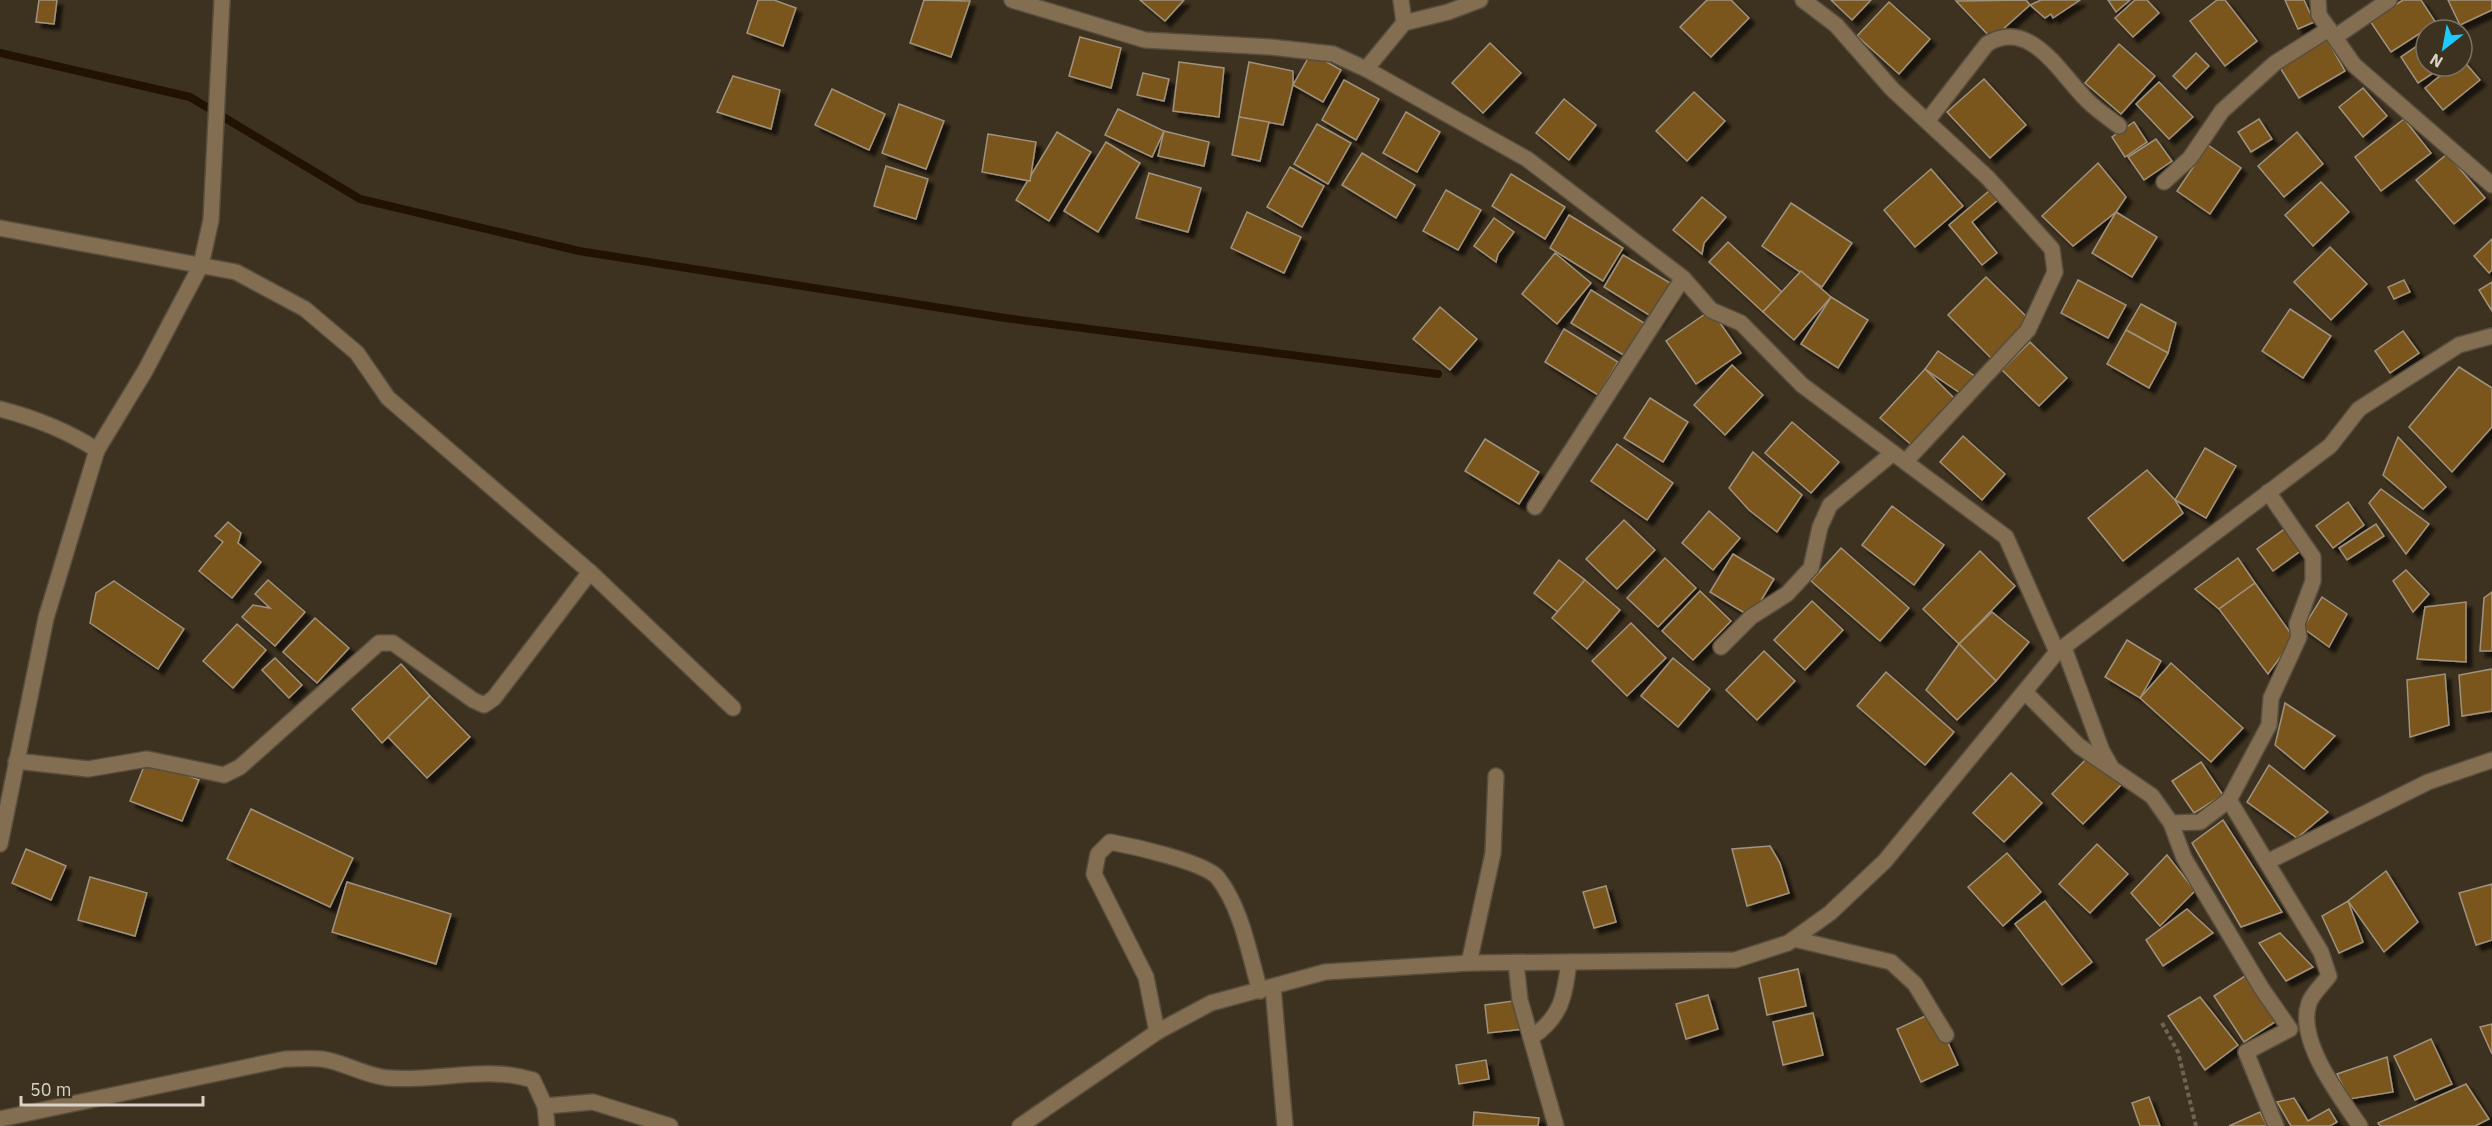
<svg xmlns="http://www.w3.org/2000/svg" width="2492" height="1126" font-family="'IBM Plex Sans',sans-serif">
	<defs>
		<filter id="shadow"><feDropShadow dx="5.5" dy="5.5" stdDeviation="1.5" flood-color="#0009"/></filter>
	</defs>
	<rect width="100%" height="100%" fill="#3d311f"/>
	<g fill="none" stroke-linecap="round" stroke-linejoin="round">
		<path stroke="#221300" stroke-width="8" d="M0,53L190,97L360,199L579,251L1005,318L1438,374"/>
	</g>
	<g fill="#7a561c" stroke="#a1927e" stroke-width="1.5" filter="url(#shadow)">
		<path d="M39,0H57L54,24L36,22Z"/>
		<path d="M758,0H774L796,8L783,46L747,33Z"/>
		<path d="M924,0L970,1L951,57L910,43Z"/>
		<path d="M1140,0H1184L1165,21Z"/>
		<path d="M1707,0H1731L1749,18L1711,57L1680,27Z"/>
		<path d="M1831,0H1871L1852,20Z"/>
		<path d="M2026,0L2030,5L1992,39L1956,1Z"/>
		<path d="M2041,0H2080L2053,18L2051,14L2045,18L2030,5Z"/>
		<path d="M2108,0H2130L2116,12Z"/>
		<path d="M2135,0H2147L2159,13L2133,37L2115,18Z"/>
		<path d="M2217,0H2225L2257,41L2225,66L2190,21Z"/>
		<path d="M2285,0H2304L2314,22L2298,29Z"/>
		<path d="M2403,0H2421L2436,23L2391,52L2370,21Z"/>
		<path d="M2448,0H2492V10L2460,25Z"/>
		<path d="M1889,2L1930,39L1899,74L1857,36Z"/>
		<path d="M1080,37L1121,48L1111,88L1069,76Z"/>
		<path d="M2326,38L2345,71L2299,98L2279,66Z"/>
		<path d="M2426,40V66H2444L2418,83L2401,57Z"/>
		<path d="M1490,43L1521,73L1483,113L1452,83Z"/>
		<path d="M2119,44L2155,76L2121,114L2085,83Z"/>
		<path d="M1311,53L1341,70L1323,102L1293,85Z"/>
		<path d="M2196,53L2209,66L2186,89L2173,76Z"/>
		<path d="M2462,59L2480,80L2443,110L2425,88L2452,66H2462Z"/>
		<path d="M1179,62L1224,68L1219,117L1173,111Z"/>
		<path d="M1249,62L1293,71V85L1283,125L1239,117Z"/>
		<path d="M1143,73L1169,79L1164,101L1137,95Z"/>
		<path d="M733,76L780,90L771,129L717,112Z"/>
		<path d="M1984,79L2026,125L1990,158L1947,112Z"/>
		<path d="M1344,80L1379,99L1356,140L1322,120Z"/>
		<path d="M2159,82L2193,117L2169,139L2136,104Z"/>
		<path d="M2363,88L2387,116L2363,137L2339,107Z"/>
		<path d="M832,89L885,114L869,150L815,125Z"/>
		<path d="M1694,92L1725,121L1687,161L1656,131Z"/>
		<path d="M1564,99L1596,125L1569,160L1536,133Z"/>
		<path d="M899,104L944,121L926,169L882,153Z"/>
		<path d="M1118,109L1164,131L1152,157L1105,135Z"/>
		<path d="M1406,112L1440,132L1417,172L1383,153Z"/>
		<path d="M1239,117L1269,122L1260,161L1232,155Z"/>
		<path d="M2259,119L2272,139L2251,152L2238,132Z"/>
		<path d="M2404,119L2431,153L2381,191L2355,157Z"/>
		<path d="M2134,122L2147,142L2125,157L2112,137Z"/>
		<path d="M1317,124L1351,143L1328,184L1294,164Z"/>
		<path d="M1164,131L1209,142L1204,166L1158,156Z"/>
		<path d="M1057,132L1091,152L1049,221L1016,200Z"/>
		<path d="M2297,132L2323,164L2284,197L2258,166Z"/>
		<path d="M988,134L1036,142L1030,181L982,172Z"/>
		<path d="M2156,139L2172,161L2144,180L2128,157Z"/>
		<path d="M1106,142L1140,163L1098,232L1064,211Z"/>
		<path d="M2208,145L2241,168L2210,214L2177,191Z"/>
		<path d="M1362,153L1415,185L1396,218L1342,185Z"/>
		<path d="M2447,154L2485,198L2454,224L2416,180Z"/>
		<path d="M2098,163L2126,197L2116,212L2073,246L2042,216Z"/>
		<path d="M886,166L928,179L916,219L874,206Z"/>
		<path d="M1290,167L1324,186L1302,227L1267,207Z"/>
		<path d="M1931,169L1963,206L1915,247L1884,210Z"/>
		<path d="M1149,173L1201,188L1188,232L1136,218Z"/>
		<path d="M1511,174L1565,207L1545,239L1492,206Z"/>
		<path d="M2321,182L2349,212L2313,246L2285,215Z"/>
		<path d="M1446,190L1481,210L1458,250L1423,231Z"/>
		<path d="M1990,190L1998,200L1972,222L1997,253L1982,265L1949,225Z"/>
		<path d="M1702,197L1726,217L1704,243L1702,254L1673,230Z"/>
		<path d="M1791,203L1852,243L1822,287L1762,246Z"/>
		<path d="M1247,212L1301,237L1284,273L1231,248Z"/>
		<path d="M2116,212L2157,237L2132,277L2092,253Z"/>
		<path d="M1569,215L1623,248L1603,281L1550,248Z"/>
		<path d="M1494,218L1514,232L1498,254L1496,262L1474,246Z"/>
		<path d="M2492,239V270L2489,273L2474,256Z"/>
		<path d="M1728,242L1782,292L1763,312L1709,262Z"/>
		<path d="M2330,247L2367,284L2331,320L2294,282Z"/>
		<path d="M1555,253L1591,283L1557,324L1522,294Z"/>
		<path d="M1623,255L1677,287L1657,320L1604,287Z"/>
		<path d="M1801,271L1831,297L1794,340L1763,312Z"/>
		<path d="M1986,277L2031,321L1993,360L1948,315Z"/>
		<path d="M2078,280L2126,305L2108,338L2061,313Z"/>
		<path d="M2404,280L2410,292L2394,299L2388,287Z"/>
		<path d="M2492,282V311L2479,290Z"/>
		<path d="M1591,290L1644,323L1625,356L1571,323Z"/>
		<path d="M1831,297L1868,320L1838,368L1801,344Z"/>
		<path d="M2141,304L2176,323L2168,353L2126,330Z"/>
		<path d="M1440,307L1477,339L1450,370L1413,339Z"/>
		<path d="M2290,309L2331,336L2303,378L2262,351Z"/>
		<path d="M1711,310L1741,353L1696,384L1666,341Z"/>
		<path d="M1564,329L1618,362L1598,395L1545,362Z"/>
		<path d="M2126,330L2168,353L2149,388L2107,364Z"/>
		<path d="M2403,331L2419,353L2390,373L2375,351Z"/>
		<path d="M2030,342L2067,378L2039,406L2002,370Z"/>
		<path d="M1938,351L1976,377L1963,395L1925,369Z"/>
		<path d="M1732,365L1763,395L1725,435L1694,405Z"/>
		<path d="M2459,367L2492,388V427L2452,472L2409,427Z"/>
		<path d="M1925,369L1955,399L1914,447L1880,418Z"/>
		<path d="M1650,398L1688,422L1663,462L1624,438Z"/>
		<path d="M1792,422L1839,462L1811,493L1765,453Z"/>
		<path d="M1963,436L2005,474L1982,500L1940,462Z"/>
		<path d="M2398,437L2446,487L2423,509L2383,475Z"/>
		<path d="M1485,439L1539,472L1519,504L1465,471Z"/>
		<path d="M1617,444L1673,483L1647,520L1591,481Z"/>
		<path d="M2205,448L2236,466L2206,518L2175,500Z"/>
		<path d="M1753,452L1802,495L1777,532L1749,510L1729,488Z"/>
		<path d="M2147,470L2175,500L2183,513L2123,561L2088,518Z"/>
		<path d="M2381,489L2429,524L2406,554L2369,503Z"/>
		<path d="M2348,502L2364,525L2333,548L2316,526Z"/>
		<path d="M1892,506L1944,545L1914,585L1862,545Z"/>
		<path d="M1709,511L1740,538L1713,570L1682,543Z"/>
		<path d="M1624,520L1655,550L1617,589L1586,559Z"/>
		<path d="M228,522L241,533L238,543L261,562L232,598L199,571L223,542L215,536Z"/>
		<path d="M2376,524L2384,536L2347,560L2339,548Z"/>
		<path d="M2290,525L2306,547L2273,571L2257,549Z"/>
		<path d="M1841,548L1909,608L1880,641L1811,581Z"/>
		<path d="M1980,551L2015,586L1959,644L1923,609Z"/>
		<path d="M1733,554L1774,579L1751,617L1710,592Z"/>
		<path d="M1665,558L1696,588L1658,627L1627,598Z"/>
		<path d="M2238,558L2255,583L2219,609L2195,589Z"/>
		<path d="M1559,560L1585,580L1559,613L1534,593Z"/>
		<path d="M2406,570L2429,594L2413,612L2393,581Z"/>
		<path d="M268,580L305,612L275,646L242,617L253,605L270,608L255,594Z"/>
		<path d="M1585,580L1620,610L1587,649L1552,618Z"/>
		<path d="M114,581L184,629L158,669L90,623L96,593Z"/>
		<path d="M2255,583L2294,638L2268,674L2219,609Z"/>
		<path d="M1700,591L1731,621L1693,660L1662,631Z"/>
		<path d="M2492,592V651H2480L2484,598Z"/>
		<path d="M2322,597L2347,614L2329,647L2303,628Z"/>
		<path d="M1812,601L1843,630L1805,670L1774,640Z"/>
		<path d="M2466,602V662L2417,659L2425,607Z"/>
		<path d="M1992,612L2029,642L1996,681L1959,644Z"/>
		<path d="M315,618L349,648L317,683L283,652Z"/>
		<path d="M1631,623L1666,658L1627,696L1592,661Z"/>
		<path d="M237,624L266,650L233,688L203,661Z"/>
		<path d="M2127,640L2161,661L2140,698L2105,677Z"/>
		<path d="M1959,644L1996,681L1957,720L1926,690Z"/>
		<path d="M1764,651L1795,681L1757,720L1726,690Z"/>
		<path d="M275,658L302,685L289,698L262,670Z"/>
		<path d="M1673,658L1710,689L1678,727L1641,696Z"/>
		<path d="M2171,663L2243,728L2211,762L2140,698Z"/>
		<path d="M401,664L430,696L382,743L352,709Z"/>
		<path d="M2492,669V711L2462,716L2459,675Z"/>
		<path d="M1886,672L1954,732L1925,765L1857,706Z"/>
		<path d="M2445,674L2449,725L2410,737L2407,680Z"/>
		<path d="M430,696L470,737L427,778L388,737Z"/>
		<path d="M2285,703L2335,736L2304,769L2275,745Z"/>
		<path d="M2090,755L2121,785L2083,824L2052,794Z"/>
		<path d="M147,759L199,780L182,821L130,801Z"/>
		<path d="M2201,762L2223,795L2194,813L2172,781Z"/>
		<path d="M2269,765L2328,812L2297,838L2247,802Z"/>
		<path d="M2011,773L2042,803L2004,842L1973,813Z"/>
		<path d="M251,809L353,858L330,907L227,859Z"/>
		<path d="M2223,820L2282,912L2241,927L2192,843Z"/>
		<path d="M2097,844L2128,874L2090,913L2059,884Z"/>
		<path d="M1770,846L1780,863L1789,893L1747,906L1732,849Z"/>
		<path d="M26,849L66,866L51,900L12,883Z"/>
		<path d="M2007,853L2041,892L2003,926L1968,887Z"/>
		<path d="M2167,855L2195,891L2160,926L2131,893Z"/>
		<path d="M2386,871L2418,922L2384,952L2348,901Z"/>
		<path d="M90,877L147,893L135,936L78,920Z"/>
		<path d="M347,882L451,914L436,964L332,932Z"/>
		<path d="M2492,884V940L2476,945L2459,893Z"/>
		<path d="M1606,886L1616,922L1594,928L1583,892Z"/>
		<path d="M2045,901L2092,962L2062,985L2015,924Z"/>
		<path d="M2348,901L2363,942L2339,953L2322,916Z"/>
		<path d="M2187,909L2213,933L2163,966L2146,940Z"/>
		<path d="M2280,933L2313,967L2286,981L2259,943Z"/>
		<path d="M1798,969L1806,1006L1767,1015L1759,978Z"/>
		<path d="M2248,974L2278,1020L2244,1042L2214,996Z"/>
		<path d="M1708,995L1718,1029L1686,1039L1676,1004Z"/>
		<path d="M2200,997L2238,1045L2205,1070L2168,1016Z"/>
		<path d="M1520,1000L1524,1029L1488,1033L1485,1005Z"/>
		<path d="M1934,1012L1958,1065L1921,1082L1897,1029Z"/>
		<path d="M1813,1013L1823,1055L1783,1065L1773,1022Z"/>
		<path d="M2492,1024V1054L2480,1027Z"/>
		<path d="M2431,1039L2452,1084L2415,1100L2394,1056Z"/>
		<path d="M2387,1057L2393,1092L2349,1099L2337,1074Z"/>
		<path d="M1486,1060L1489,1079L1459,1084L1456,1065Z"/>
		<path d="M2466,1084L2489,1119L2475,1126H2380L2378,1123Z"/>
		<path d="M2149,1097L2160,1126H2140L2132,1103Z"/>
		<path d="M2294,1098L2308,1121L2329,1109L2337,1122L2330,1126H2291L2277,1102Z"/>
		<path d="M1474,1112L1539,1118L1538,1126H1473Z"/>
		<path d="M2260,1112L2267,1126H2229Z"/>
	</g>
	<g fill="none" stroke-linecap="round" stroke-linejoin="round">
		<defs>
			<g id="minor">
				<path d="M1012,0L1145,40L1270,47L1333,54L1366,69L1527,159L1683,278L1711,310L1741,323L1802,385L2006,537L2057,652"/>
				<path d="M1401,0L1404,23"/>
				<path d="M1803,0L1836,25L1892,89L1988,178L2052,249L2055,272L2028,330L1906,461"/>
				<path d="M2318,0L2319,15L2354,65L2492,185"/>
				<path d="M2335,37L2389,0"/>
				<path d="M1366,69L1404,23L1448,12L1480,0"/>
				<path d="M1928,120L1987,44C2029,18 2058,70 2083,96C2093,108 2108,117 2119,126"/>
				<path d="M2164,182L2190,158L2222,111L2275,63L2329,29"/>
				<path d="M0,228L236,272L305,309L357,353L388,398L590,572"/>
				<path d="M0,409C35,418 66,430 97,450"/>
				<path d="M1535,507L1683,278"/>
				<path d="M1721,647L1751,617L1787,594L1811,568L1820,527L1830,505L1893,453"/>
				<path d="M2064,648L2102,751L2110,765"/>
				<path d="M2025,692L2079,746L2152,796L2171,823L2184,858L2262,989L2290,1029L2246,1052L2276,1126"/>
				<path d="M16,761L88,769L147,759L224,775L240,767L379,643H393L473,700L484,705L494,698L590,572L733,708"/>
				<path d="M2229,800L2321,952L2329,976C2323,984 2312,994 2309,1003C2296,1040 2340,1097 2360,1126"/>
				<path d="M2171,823L2200,822L2229,800L2269,725L2271,698L2299,637L2297,624L2313,581V557L2268,492"/>
				<path d="M0,844L46,618L97,450L145,371L201,265L211,220L222,0"/>
				<path d="M2267,862L2428,782L2492,760"/>
				<path d="M1794,939L1891,962L1915,984L1946,1035"/>
				<path d="M1469,963L1493,853L1496,776"/>
				<path d="M1516,963L1520,1000L1556,1126"/>
				<path d="M1273,987L1285,1126"/>
				<path d="M1157,1032L1146,977L1094,874L1098,854L1110,842C1132,846 1205,862 1218,878C1242,909 1249,954 1260,991"/>
				<path d="M1531,1038C1562,1016 1564,998 1569,962"/>
				<path d="M545,1106L593,1102L670,1126"/>
				<path d="M0,1119L285,1059C297,1059 310,1058 322,1059C344,1062 365,1076 388,1078C436,1082 486,1065 533,1080L545,1106L547,1126"/>
				<path d="M1020,1126L1157,1032L1211,1003L1325,972L1469,963L1735,960L1788,943L1830,913L1885,861L2057,652L2330,446L2359,409L2459,345L2492,336"/>
			</g>
		</defs>
		<use href="#minor" stroke="#594e3d" stroke-width="18"/>
		<path stroke="#6e6354" stroke-width="4" stroke-dasharray="4.5 3" stroke-linecap="butt" d="M2162,1023L2178,1052L2196,1126"/>
		<use href="#minor" stroke="#836e52" stroke-width="15"/>
	</g>
	<g transform="translate(2444 48) rotate(211)"><circle r="28" fill="#3d311f" stroke="#7c7162" stroke-width="1.5"/>
	<path d="M0-4.5L10 22L0 15L-10 22Z" fill="#1ec9fd"/>
	<text y="-9" font-size="16" font-weight="bold" text-anchor="middle" fill="#dad2c7">N</text>
	</g>
	<path d="M21 1096v9h182v-9" fill="none" stroke="#dad2c7" stroke-width="3"/>
	<text x="30" y="1096" font-size="18" fill="#dad2c7" stroke="#3d311f" stroke-width="4.5" paint-order="stroke">50 m</text>
</svg>
